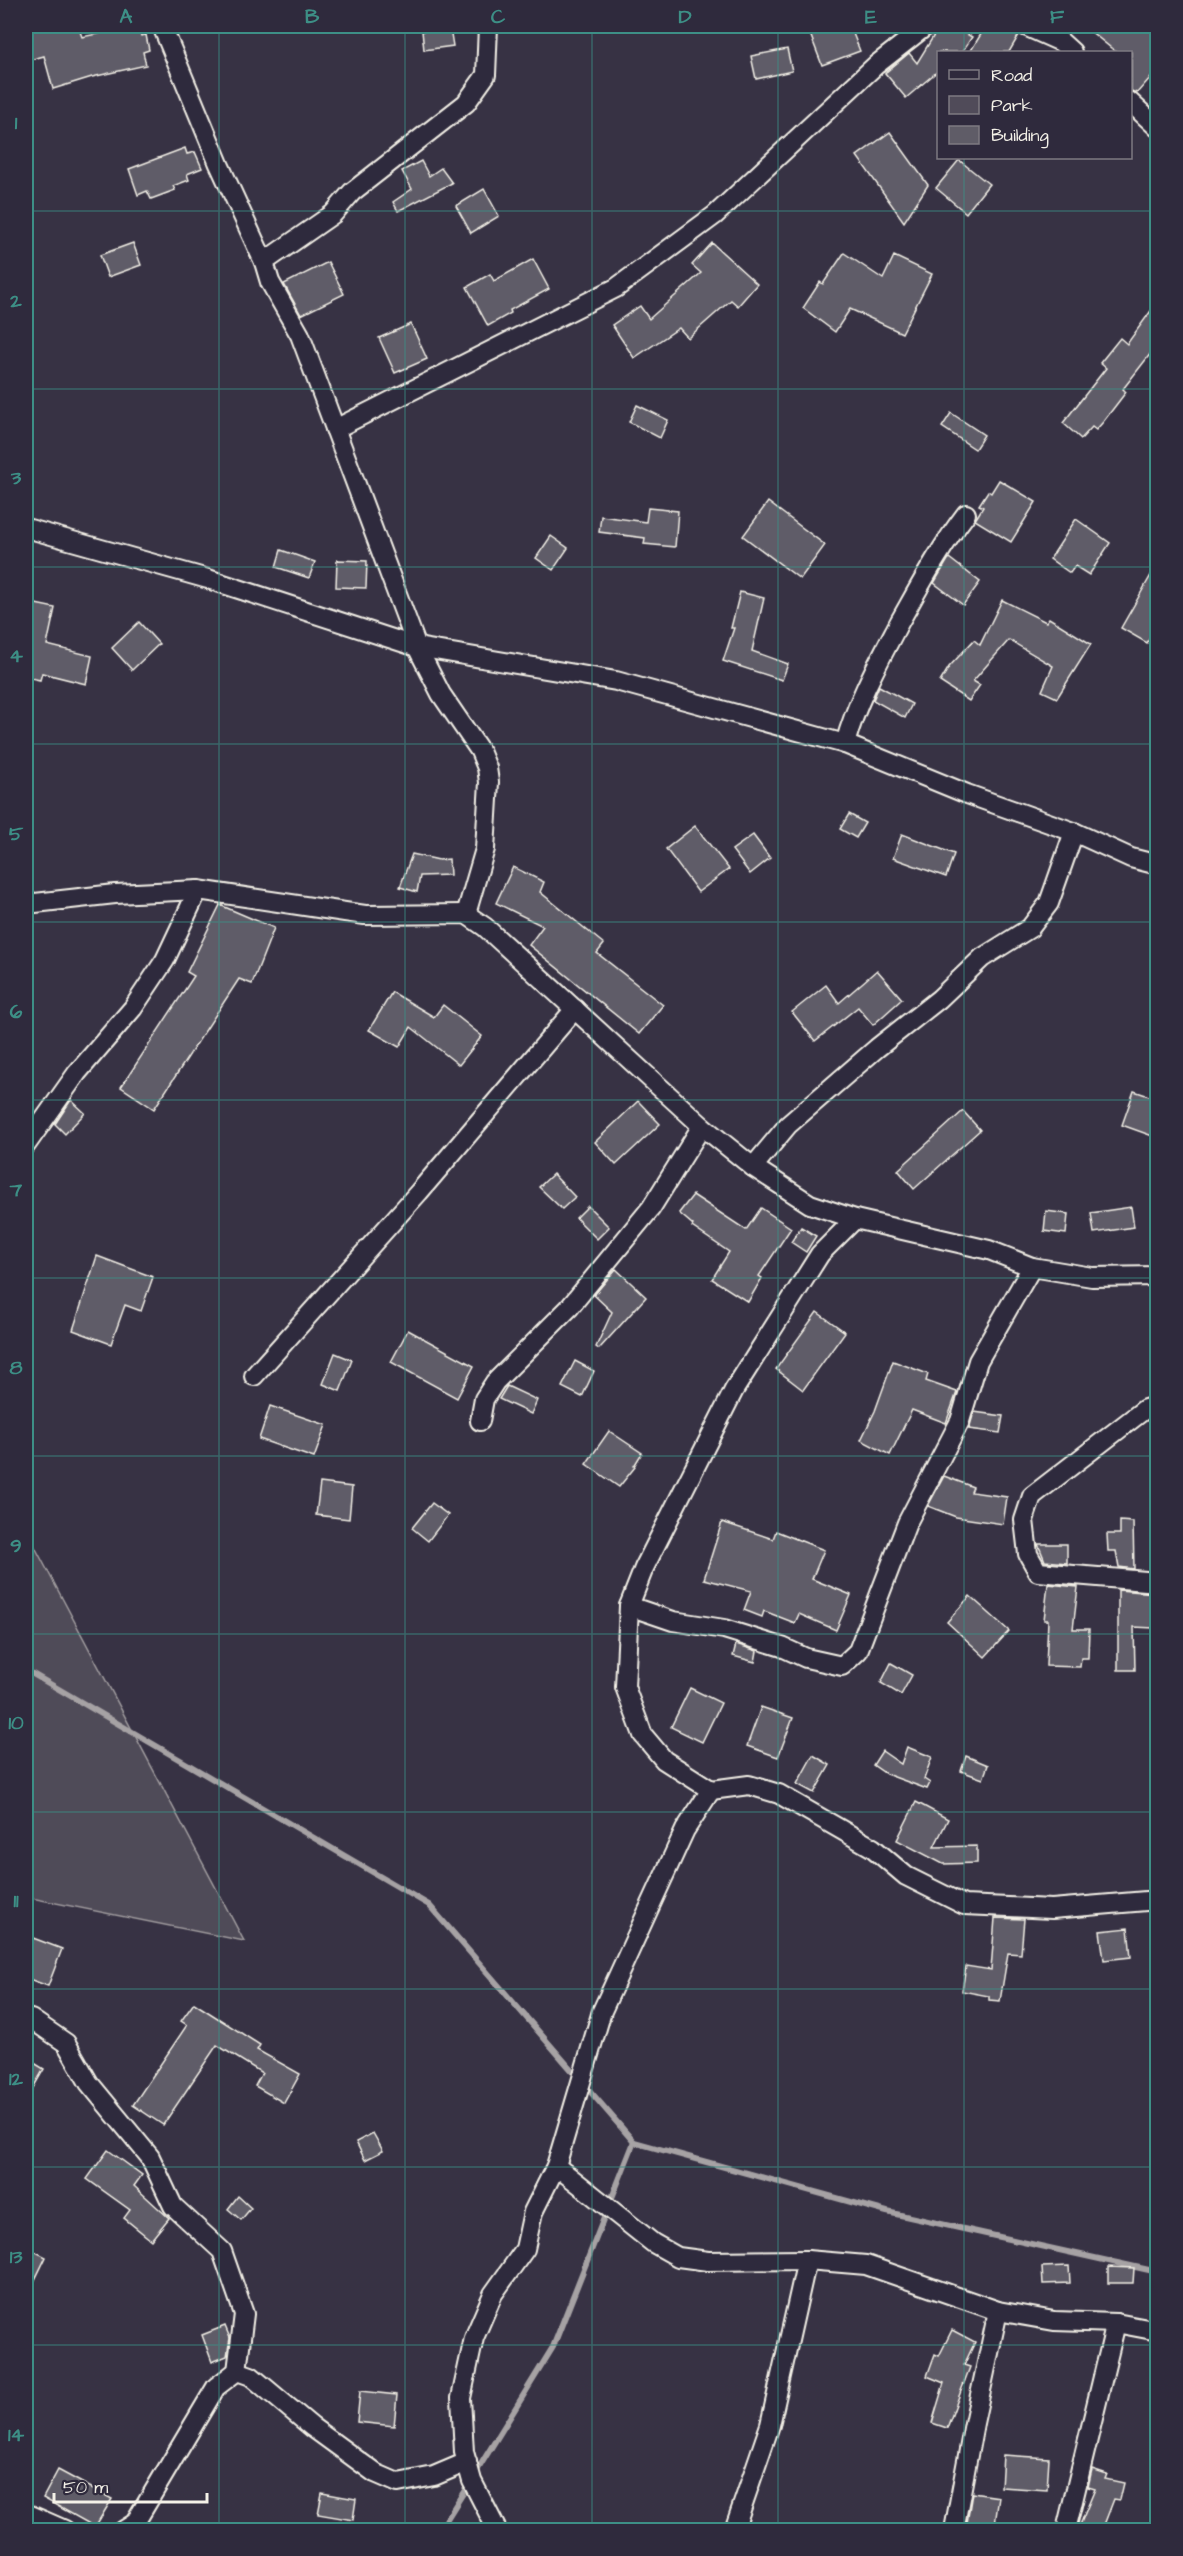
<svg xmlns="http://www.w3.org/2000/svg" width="1183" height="2556" font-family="'Architects Daughter',sans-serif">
	<rect width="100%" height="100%" fill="#373244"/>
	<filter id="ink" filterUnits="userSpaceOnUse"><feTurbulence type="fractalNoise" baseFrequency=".0167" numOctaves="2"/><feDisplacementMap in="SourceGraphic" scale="12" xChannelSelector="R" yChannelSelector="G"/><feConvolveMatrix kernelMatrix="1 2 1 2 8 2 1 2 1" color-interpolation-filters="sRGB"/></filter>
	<g filter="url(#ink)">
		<path fill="#504b59" stroke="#a29ea0" stroke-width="1.5" d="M26,1530L244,1941L26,1897Z"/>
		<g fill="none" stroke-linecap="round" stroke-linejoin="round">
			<g stroke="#a6a2a4" stroke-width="6">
				<path d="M26,1670L429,1905L634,2142L887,2212L1158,2272"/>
				<path d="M475,2474L553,2347L634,2142"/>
				<path d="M440,2530L470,2482"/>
			</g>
		</g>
		<g fill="#5f5c67" stroke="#f4f1e8" stroke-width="1.5">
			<path d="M26,26H78L82,37L138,26L141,36L146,35L149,50L143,52L146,65L92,77L53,89L44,56L26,61Z"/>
			<path d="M807,26H850L860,51L822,65Z"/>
			<path d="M942,26H952L972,37L962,52H939V70L906,98L885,73L909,53L917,63L939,27Z"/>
			<path d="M986,26H1007L1019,35L1009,52H970Z"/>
			<path d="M1084,26H1158V69L1137,93L1131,91V52H1116Z"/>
			<path d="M450,28L453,46L424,50L422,31Z"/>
			<path d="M787,49L792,71L756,79L751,56Z"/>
			<path d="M890,132L928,185L904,222L857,156Z"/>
			<path d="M185,148L187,154L195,152L202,168L187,174L189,180L173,186L175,190L151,199L147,191L138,195L129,169Z"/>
			<path d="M959,160L989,184L966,213L936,188Z"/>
			<path d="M421,161L429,176L441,168L452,183L398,211L393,202L412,189L402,171Z"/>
			<path d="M484,189L499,216L471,233L456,206Z"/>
			<path d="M133,243L141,265L108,277L100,255Z"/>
			<path d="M712,243L757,284L738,306L731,300L688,338L679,328L634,358L612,325L640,306L649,319L701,273L692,265Z"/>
			<path d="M844,253L883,279L894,256L932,274L902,333L850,309L835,332L803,308L820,282L823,284Z"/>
			<path d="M533,259L549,289L510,310L511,313L488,326L467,287L490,274L494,281Z"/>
			<path d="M328,262L344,294L301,315L284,284Z"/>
			<path d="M1158,301V358L1151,353L1123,389L1126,392L1103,422L1096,430L1092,427L1081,439L1063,423L1106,368L1100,363L1120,338L1127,344Z"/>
			<path d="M411,324L427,359L395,373L379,338Z"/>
			<path d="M637,405L668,420L660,438L629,422Z"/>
			<path d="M951,413L984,435L975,449L942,427Z"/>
			<path d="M999,480L1036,502L1011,542L975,520L983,507L979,505L988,491L991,493Z"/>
			<path d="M768,502L825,545L800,579L743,536Z"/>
			<path d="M648,508L678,511L675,547L644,544L645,538L599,532L601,516L646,522Z"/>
			<path d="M1076,519L1110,543L1089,575L1075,566L1070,573L1050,559Z"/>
			<path d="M551,536L568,548L553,570L536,558Z"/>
			<path d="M281,550L315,562L309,578L276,567Z"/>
			<path d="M949,558L980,582L963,605L934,583Z"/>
			<path d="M337,560L367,561L366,588L336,587Z"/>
			<path d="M1158,563V623L1147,643L1121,628Z"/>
			<path d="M740,592L764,598L752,651L788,664L782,680L723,661L734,628H731Z"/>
			<path d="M1002,600L1046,622L1049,618L1091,644L1057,698L1042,691L1053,666L1009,640L973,681L980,685L969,701L940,682L949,667L974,640L980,645Z"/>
			<path d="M26,602L55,608L47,645L92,656L86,684L42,673L40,680L26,677Z"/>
			<path d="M139,622L159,644L132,670L112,648Z"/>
			<path d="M879,686L912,704L905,718L873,700Z"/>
			<path d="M849,814L865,823L856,838L840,829Z"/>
			<path d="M695,826L729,869L698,892L666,849Z"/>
			<path d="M902,834L954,854L946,877L893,858Z"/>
			<path d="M753,835L770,858L750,874L732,850Z"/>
			<path d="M412,854L439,860L449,859L450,875L420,876L417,892L400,887Z"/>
			<path d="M513,867L544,882L540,892L604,944L597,953L663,1005L639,1034L529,945L543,926L496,903Z"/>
			<path d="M220,905L274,928L252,984L239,979L154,1109L121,1087L194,976L187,972Z"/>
			<path d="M877,970L902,999L873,1025L858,1007L815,1041L792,1012L826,985L839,1003Z"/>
			<path d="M392,992L434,1017L443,1005L482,1036L459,1065L411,1027L399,1047L369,1030Z"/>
			<path d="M1134,1091L1158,1099V1138L1122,1125Z"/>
			<path d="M71,1100L85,1113L65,1134L55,1124Z"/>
			<path d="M638,1101L660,1124L616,1165L595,1142Z"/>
			<path d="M963,1111L980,1130L914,1189L898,1170Z"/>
			<path d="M553,1174L575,1197L562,1209L539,1187Z"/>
			<path d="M693,1195L746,1230L761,1208L791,1228L759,1276L762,1278L748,1302L712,1279L729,1252L692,1227L693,1225L679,1213Z"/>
			<path d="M588,1206L609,1227L597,1239L576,1218Z"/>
			<path d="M1131,1207L1134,1227L1094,1233L1091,1213Z"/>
			<path d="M1046,1211L1068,1214L1066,1234L1044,1231Z"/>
			<path d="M801,1227L816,1236L806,1252L791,1242Z"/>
			<path d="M97,1256L153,1277L141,1311L125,1305L111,1344L73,1330Z"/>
			<path d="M616,1269L646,1297L599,1349L596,1347L612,1312L594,1295Z"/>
			<path d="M817,1312L845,1332L803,1390L776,1369Z"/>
			<path d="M408,1330L474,1366L457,1398L391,1362Z"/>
			<path d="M335,1353L352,1360L340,1391L323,1384Z"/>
			<path d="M575,1361L594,1371L582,1397L562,1387Z"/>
			<path d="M893,1361L928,1374L926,1381L957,1392L946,1423L912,1410L890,1455L861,1440L875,1411Z"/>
			<path d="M507,1386L537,1400L531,1414L499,1399Z"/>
			<path d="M270,1406L326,1425L314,1458L259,1439Z"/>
			<path d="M974,1412L1003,1416L1000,1433L969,1429Z"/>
			<path d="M609,1431L642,1453L634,1466L635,1467L619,1487L586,1464Z"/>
			<path d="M944,1476L973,1487L971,1492L1007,1497L1003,1524L956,1517L928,1506Z"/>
			<path d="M320,1483L352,1487L349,1519L316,1515Z"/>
			<path d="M432,1503L448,1515L428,1541L412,1528Z"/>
			<path d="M1120,1521L1133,1522L1134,1569L1119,1567L1116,1551H1108L1107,1534H1120Z"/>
			<path d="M722,1522L773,1539L776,1531L824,1550L812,1579L851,1595L836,1630L799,1614L795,1623L764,1611L762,1617L744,1610L751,1591L704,1579Z"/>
			<path d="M1038,1544H1067V1563L1045,1561Z"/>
			<path d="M1048,1584L1078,1587L1073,1629H1089L1088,1658H1081L1080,1667L1046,1666L1048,1620H1044Z"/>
			<path d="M1118,1590L1155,1593L1154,1628L1134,1627L1135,1670H1118Z"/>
			<path d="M970,1596L1009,1631L985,1657L947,1622Z"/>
			<path d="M736,1644L757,1651L755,1662L733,1656Z"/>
			<path d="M891,1663L912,1675L901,1695L881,1683Z"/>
			<path d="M690,1688L721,1703L702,1742L671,1727Z"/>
			<path d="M761,1707L793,1718L778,1757L747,1746Z"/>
			<path d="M907,1747L932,1757L924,1779L930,1783L927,1789L886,1774L873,1765L882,1751L901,1764Z"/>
			<path d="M813,1755L830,1765L814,1793L797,1784Z"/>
			<path d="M966,1756L988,1765L983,1779L961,1771Z"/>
			<path d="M916,1802L948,1819L934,1847L977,1846V1863L943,1864L897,1840Z"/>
			<path d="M995,1918L1024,1919L1021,1954L1008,1953L1000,2001L989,2000V1996L962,1991L966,1966L991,1970Z"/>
			<path d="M1128,1928L1131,1957L1104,1960L1100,1931Z"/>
			<path d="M33,1938L62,1949L48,1986L26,1978V1959Z"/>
			<path d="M194,2003L260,2045L257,2050L300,2074L284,2103L255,2086L262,2073L217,2045L163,2125L133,2105L187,2025L181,2021Z"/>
			<path d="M26,2058L44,2069L26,2100Z"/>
			<path d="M373,2133L383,2151L365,2160L356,2142Z"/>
			<path d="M108,2150L142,2175L134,2186L169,2218L151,2240L124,2218L130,2210L87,2179Z"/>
			<path d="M238,2196L251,2208L241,2220L228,2209Z"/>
			<path d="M26,2247L46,2257L26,2298Z"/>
			<path d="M1069,2266L1070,2283L1043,2284L1042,2267Z"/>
			<path d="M1108,2267L1134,2268L1133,2283H1108Z"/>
			<path d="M225,2326L230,2338L227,2356L212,2362L202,2335Z"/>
			<path d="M952,2330L975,2342L964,2365L970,2367L947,2428L932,2423L944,2383L927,2376L935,2354L939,2356Z"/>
			<path d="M360,2391L397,2395L394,2426L357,2422Z"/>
			<path d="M1003,2455L1049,2458L1047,2490L1001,2487Z"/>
			<path d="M1092,2469L1107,2474L1105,2479L1124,2483L1120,2500L1114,2499L1102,2530H1078L1095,2489L1088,2487Z"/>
			<path d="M58,2470L112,2499L95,2527L43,2498Z"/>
			<path d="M322,2493L356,2499L353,2520L318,2514Z"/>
			<path d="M972,2493L999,2497L994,2530L966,2529Z"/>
		</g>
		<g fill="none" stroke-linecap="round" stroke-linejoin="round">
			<defs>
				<g id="street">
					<path d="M162,26L219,164L264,262"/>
					<path d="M1025,26L1061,42L1072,52"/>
					<path d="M1130,102L1158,128"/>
					<path d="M335,429L616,288L715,215L876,65L926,26"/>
					<path d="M26,528L208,579L417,647L616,681L845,744L967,794L1074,832L1131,858L1158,865"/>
					<path d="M845,744C857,700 879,661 900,621C921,584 940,548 966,514"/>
					<path d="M26,904L115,894L198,890L365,915L466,914L485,927L702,1126L753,1167L810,1204L855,1219L989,1250L1032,1267L1092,1277L1158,1276"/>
					<path d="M466,914L485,849L489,782L487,768L480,751L441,694L417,647L300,335L270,282L264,262L333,214L352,192L466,103L486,75L488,26"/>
					<path d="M26,1145L77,1073L133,1008L165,960L198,890"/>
					<path d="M753,1167L788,1125L877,1048L939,999L982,958L1030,928L1049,903L1074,832"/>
					<path d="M254,1376L419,1192L575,1009"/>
					<path d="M1158,1405L1145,1409L1032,1496L1024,1520L1028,1554L1038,1572L1158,1582"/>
					<path d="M480,1421L484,1399L495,1382L569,1308L651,1208L702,1126"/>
					<path d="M629,1606L673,1621L724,1629L782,1647L806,1658L842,1666L858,1651L907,1523L960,1421L978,1361L1032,1267"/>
					<path d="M711,1790L749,1785L779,1794L873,1848L906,1876L964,1905L1052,1909L1158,1900"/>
					<path d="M26,2018L31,2019L66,2043L89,2083L150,2157L173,2206L222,2251L244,2314L237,2371"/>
					<path d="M556,2166L653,2243L678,2257L708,2261L807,2260L866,2265L998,2311L1054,2321L1116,2323L1066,2530"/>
					<path d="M1116,2323L1158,2331"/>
					<path d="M26,2513L65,2530"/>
					<path d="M124,2530L135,2523L216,2387L237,2371L251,2376L312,2427L375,2473L398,2483L434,2476L467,2462"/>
					<path d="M497,2530L472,2481L464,2452L461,2398L474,2338L493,2294L525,2249L533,2212L556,2166L602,2011L685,1830L711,1790L664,1760L643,1735L625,1687L629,1606L644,1568L734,1390L820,1254L855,1219"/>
					<path d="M734,2530L770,2425L807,2260"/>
					<path d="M954,2530L974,2423L998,2311"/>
				</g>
			</defs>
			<use href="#street" stroke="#f4f1e8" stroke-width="22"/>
			<use href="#street" stroke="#2f2a3d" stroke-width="18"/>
		</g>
	</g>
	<path fill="none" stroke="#3d8f86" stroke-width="1.5" stroke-opacity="0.55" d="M219,26V2530M405,26V2530M592,26V2530M778,26V2530M964,26V52M964,158V2530M26,211H1158M26,389H1158M26,567H1158M26,744H1158M26,922H1158M26,1100H1158M26,1278H1158M26,1456H1158M26,1634H1158M26,1812H1158M26,1989H1158M26,2167H1158M26,2345H1158"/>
	<rect width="1183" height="2556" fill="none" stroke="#2f2a3d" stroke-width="66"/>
	<rect x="937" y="51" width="195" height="108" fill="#2f2a3d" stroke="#7e7a81" stroke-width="1.5"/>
	<rect x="949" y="70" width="30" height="9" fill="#2f2a3d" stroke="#7e7a81" stroke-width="1.5"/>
	<text x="991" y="81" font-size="18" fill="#f4f1e8">Road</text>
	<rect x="949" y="96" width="30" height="18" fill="#504b59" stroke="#7e7a81" stroke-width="1.5"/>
	<text x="991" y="111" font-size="18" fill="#f4f1e8">Park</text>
	<rect x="949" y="126" width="30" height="18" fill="#5f5c67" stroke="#7e7a81" stroke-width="1.5"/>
	<text x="991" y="141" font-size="18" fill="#f4f1e8">Building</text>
	<path d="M54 2493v9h153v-9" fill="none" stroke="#f4f1e8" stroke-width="3"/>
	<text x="63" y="2493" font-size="18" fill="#f4f1e8" stroke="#2f2a3d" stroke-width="4.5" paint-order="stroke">50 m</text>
	<rect x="33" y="33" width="1117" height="2490" fill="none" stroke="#3d8f86" stroke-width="2"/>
	<g font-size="20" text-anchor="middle" font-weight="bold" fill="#3d8f86">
		<text x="126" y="23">A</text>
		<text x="312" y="23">B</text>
		<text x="498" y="23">C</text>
		<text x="685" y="23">D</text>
		<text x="871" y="23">E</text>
		<text x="1057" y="23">F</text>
		<text x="16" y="129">1</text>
		<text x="16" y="307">2</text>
		<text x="16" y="484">3</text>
		<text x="16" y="662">4</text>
		<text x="16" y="840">5</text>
		<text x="16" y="1018">6</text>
		<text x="16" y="1196">7</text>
		<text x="16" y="1374">8</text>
		<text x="16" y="1552">9</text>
		<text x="16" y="1729">10</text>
		<text x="16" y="1907">11</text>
		<text x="16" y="2085">12</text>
		<text x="16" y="2263">13</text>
		<text x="16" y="2441">14</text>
	</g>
</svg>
